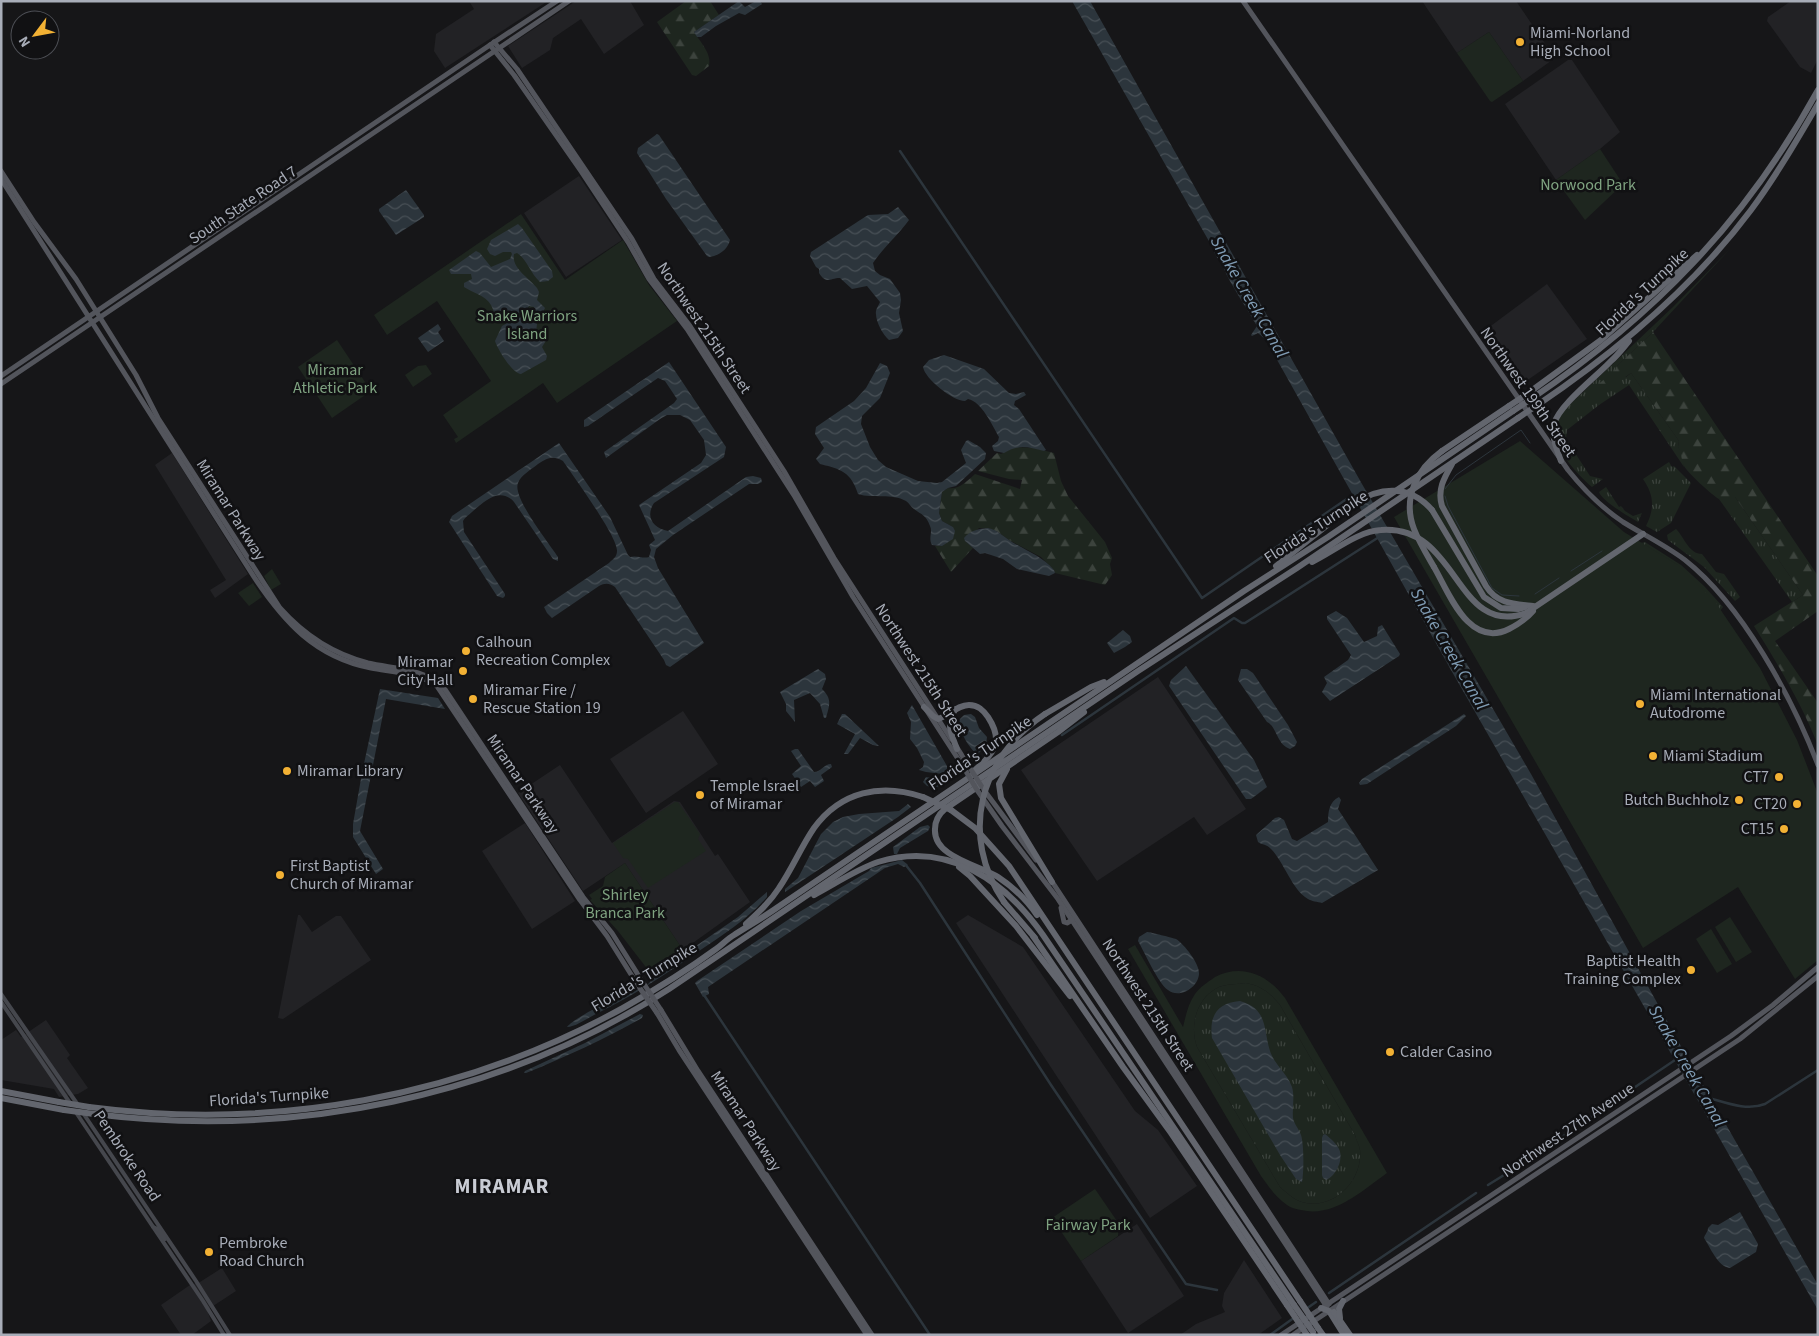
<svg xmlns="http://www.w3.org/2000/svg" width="1819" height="1336" font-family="'Source Sans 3',sans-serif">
	<defs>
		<pattern id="grass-tufts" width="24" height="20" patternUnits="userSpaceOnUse" patternTransform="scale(1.25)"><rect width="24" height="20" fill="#1e261f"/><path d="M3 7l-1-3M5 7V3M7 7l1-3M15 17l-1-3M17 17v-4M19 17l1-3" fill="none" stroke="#3c433d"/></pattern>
		<pattern id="forest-firs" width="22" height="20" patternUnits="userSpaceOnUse" patternTransform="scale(1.25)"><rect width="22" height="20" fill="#1e261f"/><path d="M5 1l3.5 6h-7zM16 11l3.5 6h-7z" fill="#3c433d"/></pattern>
		<pattern id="water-waves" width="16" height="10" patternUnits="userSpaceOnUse" patternTransform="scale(1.25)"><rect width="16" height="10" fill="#2c353c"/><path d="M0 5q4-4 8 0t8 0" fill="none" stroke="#485056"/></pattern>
	</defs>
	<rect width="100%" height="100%" fill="#161618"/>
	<g fill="#222225">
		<path d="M469,1H548L445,68L434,51L436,34L474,9Z"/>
		<path d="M576,1H630L644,25L604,54L581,19L553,38L550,50L522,68L508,46Z"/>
		<path d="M1422,1H1516L1555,58L1523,81L1489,32L1457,53Z"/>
		<path d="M1791,1H1818V59L1811,73L1800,67L1767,21L1768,17Z"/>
		<path d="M1568,60H1572L1620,132L1600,149L1556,180L1505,104Z"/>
		<path d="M579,176L622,240L566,277L524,213Z"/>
		<path d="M1547,284L1587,339L1522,384L1492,352L1480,334Z"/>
		<path d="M172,453L248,574L215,598L210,590L226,580L155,465Z"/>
		<path d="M1158,677L1246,809L1207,835L1194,817L1097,881L1021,770Z"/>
		<path d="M683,711L718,764L646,813L610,759Z"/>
		<path d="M560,765L612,843L674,801L680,802L715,856L718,854L750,902L683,950L625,863L583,891L518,793Z"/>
		<path d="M525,823L575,901L532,929L482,851Z"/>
		<path d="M298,915H300L312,932L336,916H341L371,960L283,1019L278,1018Z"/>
		<path d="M968,915L1023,947L1135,1111L1158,1130L1197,1186L1150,1218L956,923Z"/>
		<path d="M46,1020L70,1055L67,1058L88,1088L78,1094L59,1097L54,1089L1,1080V1040L16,1030L21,1037Z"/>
		<path d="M1137,1224L1184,1296L1128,1333L1081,1261Z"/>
		<path d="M1244,1260L1282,1318L1258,1335H1180L1196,1324L1225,1312L1222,1306L1224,1293Z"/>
		<path d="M222,1268L236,1291L207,1310L211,1321L192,1335H181L161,1305L190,1285L200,1282Z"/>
	</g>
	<g fill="url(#grass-tufts)">
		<path d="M1730,249L1653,332L1616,367L1626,377L1631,373L1679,441L1678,447L1682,453L1684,467L1629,385L1599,405L1567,430L1566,439L1590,476L1603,479L1592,487C1577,474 1556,452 1555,430C1555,424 1560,417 1562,412L1673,307Z"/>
		<path d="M1669,462L1672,467L1674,466L1691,483L1671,523L1657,532L1646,526C1655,508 1654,495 1643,479Z"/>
		<path d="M1606,487L1619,507L1621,506L1625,511L1633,516L1642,513L1638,522C1628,516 1602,501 1599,492Z"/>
		<path d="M1720,497H1735L1803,595L1792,602L1719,499Z"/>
		<path d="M1676,529C1684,537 1689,554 1702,554L1716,572L1724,574L1740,597L1735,601L1704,567L1668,540L1667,535Z"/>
		<path d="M1645,542L1681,565L1704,586L1723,607L1720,611L1641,543Z"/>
		<path d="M1246,983C1262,986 1270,993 1280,1005L1355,1135C1356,1139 1359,1145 1360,1150C1363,1182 1331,1213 1299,1201C1292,1198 1286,1192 1280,1187L1197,1047C1189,1025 1197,997 1219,987C1227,984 1238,984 1246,983Z"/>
	</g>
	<g fill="url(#forest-firs)">
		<path d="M686,1H710L719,15L694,32C701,43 712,54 709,66L696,76L692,75L657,22Z"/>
		<path d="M1653,332L1818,576V611L1775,641L1818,703V745C1801,703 1778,664 1754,626L1803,595L1735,497L1725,501L1721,497L1719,499C1713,496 1687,472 1684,466C1681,459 1682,454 1678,447L1679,441L1631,373L1592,400L1594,388L1616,369V367Z"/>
		<path d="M1015,447L1034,448L1054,453L1061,481L1068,496L1105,542L1112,558L1110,564L1112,575L1105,585L1055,573L1054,570L1041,557L1009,540L998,532L988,528H979L965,541L973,548L951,572L935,546H942L953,527L942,521L939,513L942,492L948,488C959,490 967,481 975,474L1020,489L1022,480L1009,479L978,471L997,453L1001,454Z"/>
	</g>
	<g fill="#1e261f" fill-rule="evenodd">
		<path d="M1489,32L1523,81L1492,102L1490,101L1457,53Z"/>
		<path d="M1600,149L1623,184L1585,220L1556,180Z"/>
		<path d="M521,214L565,280L623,240L649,285L677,321L557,403L543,383L456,443L454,439L458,437L443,415L491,381L437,301L387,335L374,315Z"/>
		<path d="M337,340L371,391L332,418L298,367Z"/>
		<path d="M426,365L432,374L413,387L405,375L418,366Z"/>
		<path d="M1520,441L1624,532L1678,565L1716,603L1760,668L1797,740L1818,794V960L1795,979L1738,887L1643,948L1394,517Z"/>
		<path d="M272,569L281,584L271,590L264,576Z"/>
		<path d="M253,583L262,597L249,606L238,593Z"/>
		<path d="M675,802H678L700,834L698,839L706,851L648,888L628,859L623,858L613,843Z"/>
		<path d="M625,863L683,950C672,958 663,968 652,975L618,931L590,900L592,899L589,895L603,886L605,877Z"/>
		<path d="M1730,917L1752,952L1736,962L1715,927Z"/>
		<path d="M1711,929L1732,964L1717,973L1696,939Z"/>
		<path d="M1135,945L1183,1027C1186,1015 1188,1004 1195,994C1200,987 1208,982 1215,977C1242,963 1268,975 1285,998L1387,1173C1363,1190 1334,1218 1301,1210C1296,1209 1291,1208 1287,1205C1276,1198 1269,1187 1261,1176L1128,949ZM1246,983C1262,986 1270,993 1280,1005L1355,1135C1356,1140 1359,1145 1360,1150C1363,1182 1331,1213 1299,1201C1292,1198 1286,1192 1280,1187L1197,1047C1189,1025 1197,997 1219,987C1227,984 1238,984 1246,983Z"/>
		<path d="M1095,1189L1119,1224L1118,1236L1081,1261L1052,1218Z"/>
	</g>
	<g fill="url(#water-waves)">
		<path d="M739,1L745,7L756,1H760L762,4L745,15L739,13L716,26L701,37H697L694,32Z"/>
		<path d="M1072,1H1090L1362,484L1531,774L1682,1048L1818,1285V1310L1451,670L1266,340L1258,333L1252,336L1251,335L1257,326C1246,307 1231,285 1223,267C1221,260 1214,256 1214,250Z"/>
		<path d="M657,134L659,135L730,240C728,249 719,256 709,257L707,256L666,199L637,153L638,148Z"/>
		<path d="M406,190L424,215V217L396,235L379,211V209Z"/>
		<path d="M898,207L909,220C898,235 883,248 873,263L875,271L880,275L890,279L900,293L901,300L899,313L903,331L898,338L889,340C883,335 876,322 876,314C875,310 879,305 880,302L867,286L852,289L840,278C829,278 827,285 819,273V269L816,267L810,256L811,252L868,215L888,214Z"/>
		<path d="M518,224L522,228L552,271L553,277L548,281L540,282C530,273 527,259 517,253L514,254C511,268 529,278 537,288L539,292L537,300L545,308L543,312L538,315L535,313L534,307L529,306L525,312L514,314L500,323C495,317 494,311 491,305C485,295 473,293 464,287V283L472,279L471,274H451L449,270L476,251L480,253L491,267L510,259L512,254L511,252H503L495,256L490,254L487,249L491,240Z"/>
		<path d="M518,317H534L537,324L536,332L545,336L547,339L542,347L547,356L546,360L521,374C512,373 498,350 495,341L502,326Z"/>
		<path d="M438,324L441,329L438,332L444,341L428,352L418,338Z"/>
		<path d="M944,355L984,369L1009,393L1016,394L1024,392L1026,395L1015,401L1014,405L1019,409L1046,450L1044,451C1028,447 1019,444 1004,453L994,451L992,446L998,441L999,437C992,425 982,402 968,399L965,401C953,401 925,379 923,367L929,360Z"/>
		<path d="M669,362L726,447L724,457L654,503C645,517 653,528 668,531L746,477L753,476L761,478L762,482L758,484H749L673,535L656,549L654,557L658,568L704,643L670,667L666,665L664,660L615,587C609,583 605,583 599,586L552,618L547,613L544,607L609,563C613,559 617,557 617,551C618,537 573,476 563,461C553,455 547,458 538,464C532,469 521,475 518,483C512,497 549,543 558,557V561L553,559L514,502C500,486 483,502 472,512C468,516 465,517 463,521L464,532L505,594V596L503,598L497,596L449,522L452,516L559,443L610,517L628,555L630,557C637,555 643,559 649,557L651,550L649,545L655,540L639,505L701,463L706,455L704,440L690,420L680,415H667L660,419L606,458L604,452L674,403L677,399L665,381L658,378L588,426L584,427V420Z"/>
		<path d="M880,363L887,366L890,373L880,398L862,416L861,424L870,447L878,460L886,467L918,481L937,483L942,482L966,463L961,450L966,441L968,440L980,447L986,453L985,459L956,486L948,488L942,492L939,513L942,521L953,527L955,531L953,539L942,546L932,545C928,538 933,532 930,526C926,515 922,515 914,509C911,507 909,503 906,501C892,493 873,499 858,494C851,472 841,469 820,464L816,459L824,448L815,434L816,427L854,401L866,388Z"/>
		<path d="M988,528C998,530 1004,537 1012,542C1027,551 1043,557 1054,570L1055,573L1049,576L1017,569L1003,559L985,553L980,554L965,541L964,538C971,530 978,529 988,528Z"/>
		<path d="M1336,611L1347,618L1364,642L1377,636L1378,627L1382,625L1400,654L1399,656L1330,701L1322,692L1327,683L1324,677L1348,660L1351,655L1327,619V616Z"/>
		<path d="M1123,630L1130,636L1132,642L1125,647L1114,653L1107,643Z"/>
		<path d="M1186,666L1254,760L1267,787L1251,799H1246L1169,686L1171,680Z"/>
		<path d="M818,669L825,674L826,679L822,689C832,699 830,704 826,718H824L820,704L810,693L794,700L795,722L786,711V704L780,692Z"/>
		<path d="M1241,669H1247L1253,673L1288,725L1297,742L1295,746L1290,749C1277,745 1277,727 1267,722L1238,680Z"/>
		<path d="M380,689L438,698L445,709L386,699L360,831L383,869L376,874L353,837V824L362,773Z"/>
		<path d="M912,705L947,766V770L943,774L926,772L919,770L923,767L924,762L917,748L910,739L911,722L907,713Z"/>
		<path d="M842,714H845L879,746L873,745L860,738L848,754H844L855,734L837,724Z"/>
		<path d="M971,714L975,717L979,728L987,737L986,745L978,754C970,751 957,728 960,719L964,715Z"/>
		<path d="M1464,714L1466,716L1456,726L1367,784L1360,785L1359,783L1362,779Z"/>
		<path d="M795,749H798L814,772C821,772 824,764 831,764L832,767L821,775L824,781L815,787L810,781L801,787L792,774L801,766L791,751Z"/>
		<path d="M946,774H949L950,778L936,788L927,786L923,782L926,777L938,779Z"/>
		<path d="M1339,797L1341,800L1338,809L1378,870L1322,903C1318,902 1311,901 1308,899C1292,890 1284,862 1271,849C1267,844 1262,845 1258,842L1256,835L1275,818L1279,817L1284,820L1292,839L1297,841L1328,822C1328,812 1329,802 1339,797Z"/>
		<path d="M908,804L911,807L898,817L785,892V889L798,878L821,834L833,822L843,817L859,814L899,811Z"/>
		<path d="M928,825L930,827L928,831L900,848L897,854H894L893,847L920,827Z"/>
		<path d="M902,860L908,865L904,867L898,864L885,868L708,987L709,994L703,997L695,983L697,981L801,911L869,871L871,868Z"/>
		<path d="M767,892V897C748,919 723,935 699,951C665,975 631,997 594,1015C586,1019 575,1027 567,1027C574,1018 613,999 626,993C635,988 641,992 650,982L649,979L667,969L677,959L738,917Z"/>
		<path d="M1147,932C1150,932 1173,938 1176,939C1184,944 1200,964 1199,974C1198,988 1179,999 1168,990C1158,983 1145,953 1138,941L1139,937Z"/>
		<path d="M1240,1001C1268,1009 1263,1028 1270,1051C1274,1064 1287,1073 1292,1087C1295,1097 1292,1108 1293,1118C1294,1124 1299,1129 1301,1135C1304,1144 1304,1172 1302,1182L1296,1179L1280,1155L1212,1038C1209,1016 1217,1003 1240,1001Z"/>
		<path d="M640,1014L643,1015L642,1018C604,1039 566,1057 526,1073H524L525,1071L585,1043Z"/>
		<path d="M1325,1134C1330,1138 1336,1143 1339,1149C1344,1159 1336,1176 1326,1180L1323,1178L1322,1175V1138L1323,1135Z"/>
		<path d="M1740,1212L1758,1244L1756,1252L1730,1268C1718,1267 1710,1247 1704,1238C1705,1234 1708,1232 1708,1228L1712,1224L1718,1225Z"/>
	</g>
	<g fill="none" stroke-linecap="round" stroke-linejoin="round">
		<g stroke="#2c353c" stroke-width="1">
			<path d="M1445,489L1456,475L1521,430L1530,443"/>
			<path d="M1445,496L1448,506L1492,588L1502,595L1519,596"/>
			<path d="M1571,571L1602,551"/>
			<path d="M1535,594L1559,578"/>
		</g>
		<g stroke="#2c353c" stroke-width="2.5">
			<path d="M900,151L1202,598L1354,494"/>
			<path d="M1062,735L1234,618L1242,623H1245L1379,537"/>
			<path d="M905,864L920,883L1051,1085L1186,1284L1217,1290"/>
			<path d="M704,995L930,1335"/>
			<path d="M1709,1098C1727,1103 1747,1111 1765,1104L1818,1070"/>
			<path d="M1585,1121L1675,1060"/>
			<path d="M1533,1156L1571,1131"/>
			<path d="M1488,1185L1528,1160"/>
			<path d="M1329,1293L1476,1193"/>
			<path d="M1306,1309L1316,1302"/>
			<path d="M1270,1335L1295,1317"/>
		</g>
		<g stroke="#45474d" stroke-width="4">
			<path d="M1,994L78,1105"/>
			<path d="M1,1002L70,1103"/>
			<path d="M75,1111L203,1301L224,1335"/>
			<path d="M83,1113L196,1281L230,1335"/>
			<path d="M153,1227L158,1229L165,1239"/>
		</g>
		<g stroke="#53555c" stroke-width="5">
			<path d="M1243,1L1568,470C1584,490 1602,508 1623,522C1644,535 1665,545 1685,560C1742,605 1792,697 1818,765"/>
			<path d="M494,42L517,69L632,239L654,279L690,326L784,471L834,558L951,739"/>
			<path d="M490,45L514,75L581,171L628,242L649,279L687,329L795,497L853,597L964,768"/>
			<path d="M1,171L34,222L76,279L136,375L158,418L280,608C304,635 333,654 368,663C394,669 424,668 444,688L583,897L612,933L642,981"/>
			<path d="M1,179L254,577C284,622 315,657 371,668C392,672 419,673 437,686L580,900L607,936L637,984"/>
			<path d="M1,376L490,45L557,1"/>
			<path d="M1,384L569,1"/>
			<path d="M956,746L968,765"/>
			<path d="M977,790L1002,826L1058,899L1327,1307"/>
			<path d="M984,790L1036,860"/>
			<path d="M1051,880L1329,1304"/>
			<path d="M1061,908L1064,922L1067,923L1072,920"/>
			<path d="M661,1010L698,1071L872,1335"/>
			<path d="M657,1013L679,1050L867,1335"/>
			<path d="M1311,1323L1740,1039L1818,976"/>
			<path d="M1281,1335L1731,1036L1773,1005L1818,967"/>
			<path d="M1293,1335L1304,1327"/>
		</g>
		<g stroke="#63666e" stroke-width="6">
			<path d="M1527,394L1601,340L1697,255"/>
			<path d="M1531,399C1654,316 1746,221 1818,90"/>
			<path d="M1536,406C1616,352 1692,289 1751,210C1776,176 1797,140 1818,104"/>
			<path d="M1442,451L1509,406"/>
			<path d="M1561,461C1557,449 1551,437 1554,424C1559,405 1597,376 1611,361C1618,355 1623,348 1629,341"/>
			<path d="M1452,464C1444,478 1437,490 1442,506L1486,586C1497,604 1514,604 1533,606"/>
			<path d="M1432,510L1484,597L1501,608L1518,609L1525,607"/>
			<path d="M1312,562C1333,552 1358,531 1381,530C1459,524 1455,638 1526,613L1643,534"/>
			<path d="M1276,566L1355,503"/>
			<path d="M1434,567C1449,593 1469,649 1509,629C1517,625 1527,618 1533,611"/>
			<path d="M924,707L933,716L938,719C949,716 957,705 969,705C978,705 983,710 988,717C1003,740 996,752 976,769"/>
			<path d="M955,710C945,723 952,736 957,749"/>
			<path d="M1045,714L1091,687L1104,682"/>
			<path d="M1007,769L999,784L1001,798L1052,882"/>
			<path d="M951,810L975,828L1009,866L1300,1301"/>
			<path d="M959,867L970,876L1016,926L1070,996"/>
			<path d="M814,895C835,884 855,870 878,862C948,840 1005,881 1043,935L1294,1305"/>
			<path d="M1004,902L1035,938"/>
			<path d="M1037,915C1027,900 1013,887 998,877C979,865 933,857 935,829C935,820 939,814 945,809L1058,732L1084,712"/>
			<path d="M746,924C758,913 770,902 779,888C792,869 801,847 814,828C841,791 881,783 923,797"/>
			<path d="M1033,936L1123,1067L1171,1133L1287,1305"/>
			<path d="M1,1091L59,1102"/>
			<path d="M1,1098L64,1110"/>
			<path d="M89,1107C273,1131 460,1098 623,1008C655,990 686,971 716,949C722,945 727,939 734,935C748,926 764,917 778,907L1244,591L1328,537L1513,411"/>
			<path d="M94,1114C292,1139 500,1098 669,989L1138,671L1297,568L1518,418"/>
			<path d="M1321,1308L1329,1311L1344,1335"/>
			<path d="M1334,1312L1350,1335"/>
			<path d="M1340,1318L1339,1309L1343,1301"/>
			<path d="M1318,1328L1323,1335"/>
		</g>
		<g stroke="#53555c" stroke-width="5">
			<path d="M968,765L982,787"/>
			<path d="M964,768L977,790"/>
			<path d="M642,981L661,1010"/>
			<path d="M637,984L657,1013"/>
		</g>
		<g stroke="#63666e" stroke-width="6">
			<path d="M1509,406L1527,394"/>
			<path d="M1513,411L1531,399"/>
			<path d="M1518,418L1536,406"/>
			<path d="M1355,503C1381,486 1410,485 1432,510"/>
			<path d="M1434,567C1427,555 1419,542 1414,529C1402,498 1417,469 1442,451"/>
			<path d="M923,797L951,810"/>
			<path d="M1004,902C959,835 979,758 1045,714"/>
			<path d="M59,1102L89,1107"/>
			<path d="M64,1110L94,1114"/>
			<path d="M1300,1301L1318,1328"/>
			<path d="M1287,1305L1307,1335"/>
			<path d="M1294,1305L1313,1332"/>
		</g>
	</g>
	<g fill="#f2b134" stroke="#111113" stroke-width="2">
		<circle cx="1520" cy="42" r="5"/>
		<circle cx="466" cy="651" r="5"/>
		<circle cx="463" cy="671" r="5"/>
		<circle cx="473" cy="699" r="5"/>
		<circle cx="1640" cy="704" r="5"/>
		<circle cx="1653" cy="756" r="5"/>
		<circle cx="287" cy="771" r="5"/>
		<circle cx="1779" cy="777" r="5"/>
		<circle cx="700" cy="795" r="5"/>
		<circle cx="1739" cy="800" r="5"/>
		<circle cx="1797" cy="804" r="5"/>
		<circle cx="1784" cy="829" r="5"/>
		<circle cx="280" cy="875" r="5"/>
		<circle cx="1691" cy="970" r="5"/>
		<circle cx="1390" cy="1052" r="5"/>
		<circle cx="209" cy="1252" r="5"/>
	</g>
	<g text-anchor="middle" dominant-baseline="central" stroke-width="5" stroke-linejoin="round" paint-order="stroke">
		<g font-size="16" fill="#a8adb8" stroke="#111113" text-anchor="start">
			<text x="1530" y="33">Miami-Norland<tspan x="1530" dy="18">High School</tspan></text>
			<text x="476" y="642">Calhoun<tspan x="476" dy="18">Recreation Complex</tspan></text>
			<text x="453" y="662" text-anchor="end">Miramar<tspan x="453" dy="18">City Hall</tspan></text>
			<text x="483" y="690">Miramar Fire /<tspan x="483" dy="18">Rescue Station 19</tspan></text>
			<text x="1650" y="695">Miami International<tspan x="1650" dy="18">Autodrome</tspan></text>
			<text x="1663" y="756">Miami Stadium</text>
			<text x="297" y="771">Miramar Library</text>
			<text x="1769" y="777" text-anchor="end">CT7</text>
			<text x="710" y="786">Temple Israel<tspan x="710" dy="18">of Miramar</tspan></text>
			<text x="1729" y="800" text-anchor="end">Butch Buchholz</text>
			<text x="1787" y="804" text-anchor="end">CT20</text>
			<text x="1774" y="829" text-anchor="end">CT15</text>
			<text x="290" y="866">First Baptist<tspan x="290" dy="18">Church of Miramar</tspan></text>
			<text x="1681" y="961" text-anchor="end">Baptist Health<tspan x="1681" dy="18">Training Complex</tspan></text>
			<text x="1400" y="1052">Calder Casino</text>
			<text x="219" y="1243">Pembroke<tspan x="219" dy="18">Road Church</tspan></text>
		</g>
		<g font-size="16" fill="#7fa381" stroke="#111113">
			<text x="1588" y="185">Norwood Park</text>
			<text x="527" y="316">Snake Warriors<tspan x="527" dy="18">Island</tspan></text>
			<text x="335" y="370">Miramar<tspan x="335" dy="18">Athletic Park</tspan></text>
			<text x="625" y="895">Shirley<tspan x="625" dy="18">Branca Park</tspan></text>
			<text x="1088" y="1225">Fairway Park</text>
		</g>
		<g font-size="16" fill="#a8adb8" stroke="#111113">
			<text transform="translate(243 205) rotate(-34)">South State Road 7</text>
			<text transform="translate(1642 292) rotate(-43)">Florida's Turnpike</text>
			<text transform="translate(704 328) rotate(56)">Northwest 215th Street</text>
			<text transform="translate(1528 392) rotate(55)">Northwest 199th Street</text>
			<text transform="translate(231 510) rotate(58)">Miramar Parkway</text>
			<text transform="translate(1316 527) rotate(-33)">Florida's Turnpike</text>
			<text transform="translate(921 670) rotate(57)">Northwest 215th Street</text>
			<text transform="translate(980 753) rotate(-34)">Florida's Turnpike</text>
			<text transform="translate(523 784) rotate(56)">Miramar Parkway</text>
			<text transform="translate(644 977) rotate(-31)">Florida's Turnpike</text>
			<text transform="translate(1148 1005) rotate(57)">Northwest 215th Street</text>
			<text transform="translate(269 1097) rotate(-4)">Florida's Turnpike</text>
			<text transform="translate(746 1121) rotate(57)">Miramar Parkway</text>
			<text transform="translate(1568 1130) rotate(-34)">Northwest 27th Avenue</text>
			<text transform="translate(127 1156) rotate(56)">Pembroke Road</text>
		</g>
		<g font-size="18" font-style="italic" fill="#7f9bb3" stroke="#111113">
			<text transform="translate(1249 297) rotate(60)">Snake Creek Canal</text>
			<text transform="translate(1449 649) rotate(60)">Snake Creek Canal</text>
			<text transform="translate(1687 1066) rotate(60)">Snake Creek Canal</text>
		</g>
		<g font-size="21" font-weight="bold" letter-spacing="1" fill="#c9ccd4" stroke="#111113">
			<text x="502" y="1186">MIRAMAR</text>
		</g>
	</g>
	<rect width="1819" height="1336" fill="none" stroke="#a8adb8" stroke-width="5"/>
	<g transform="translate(35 35) rotate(238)"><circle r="24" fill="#111113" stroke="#4d4f55"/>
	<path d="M0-4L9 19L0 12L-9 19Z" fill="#f2b134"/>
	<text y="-8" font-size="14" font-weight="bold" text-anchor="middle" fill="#a8adb8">N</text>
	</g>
</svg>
